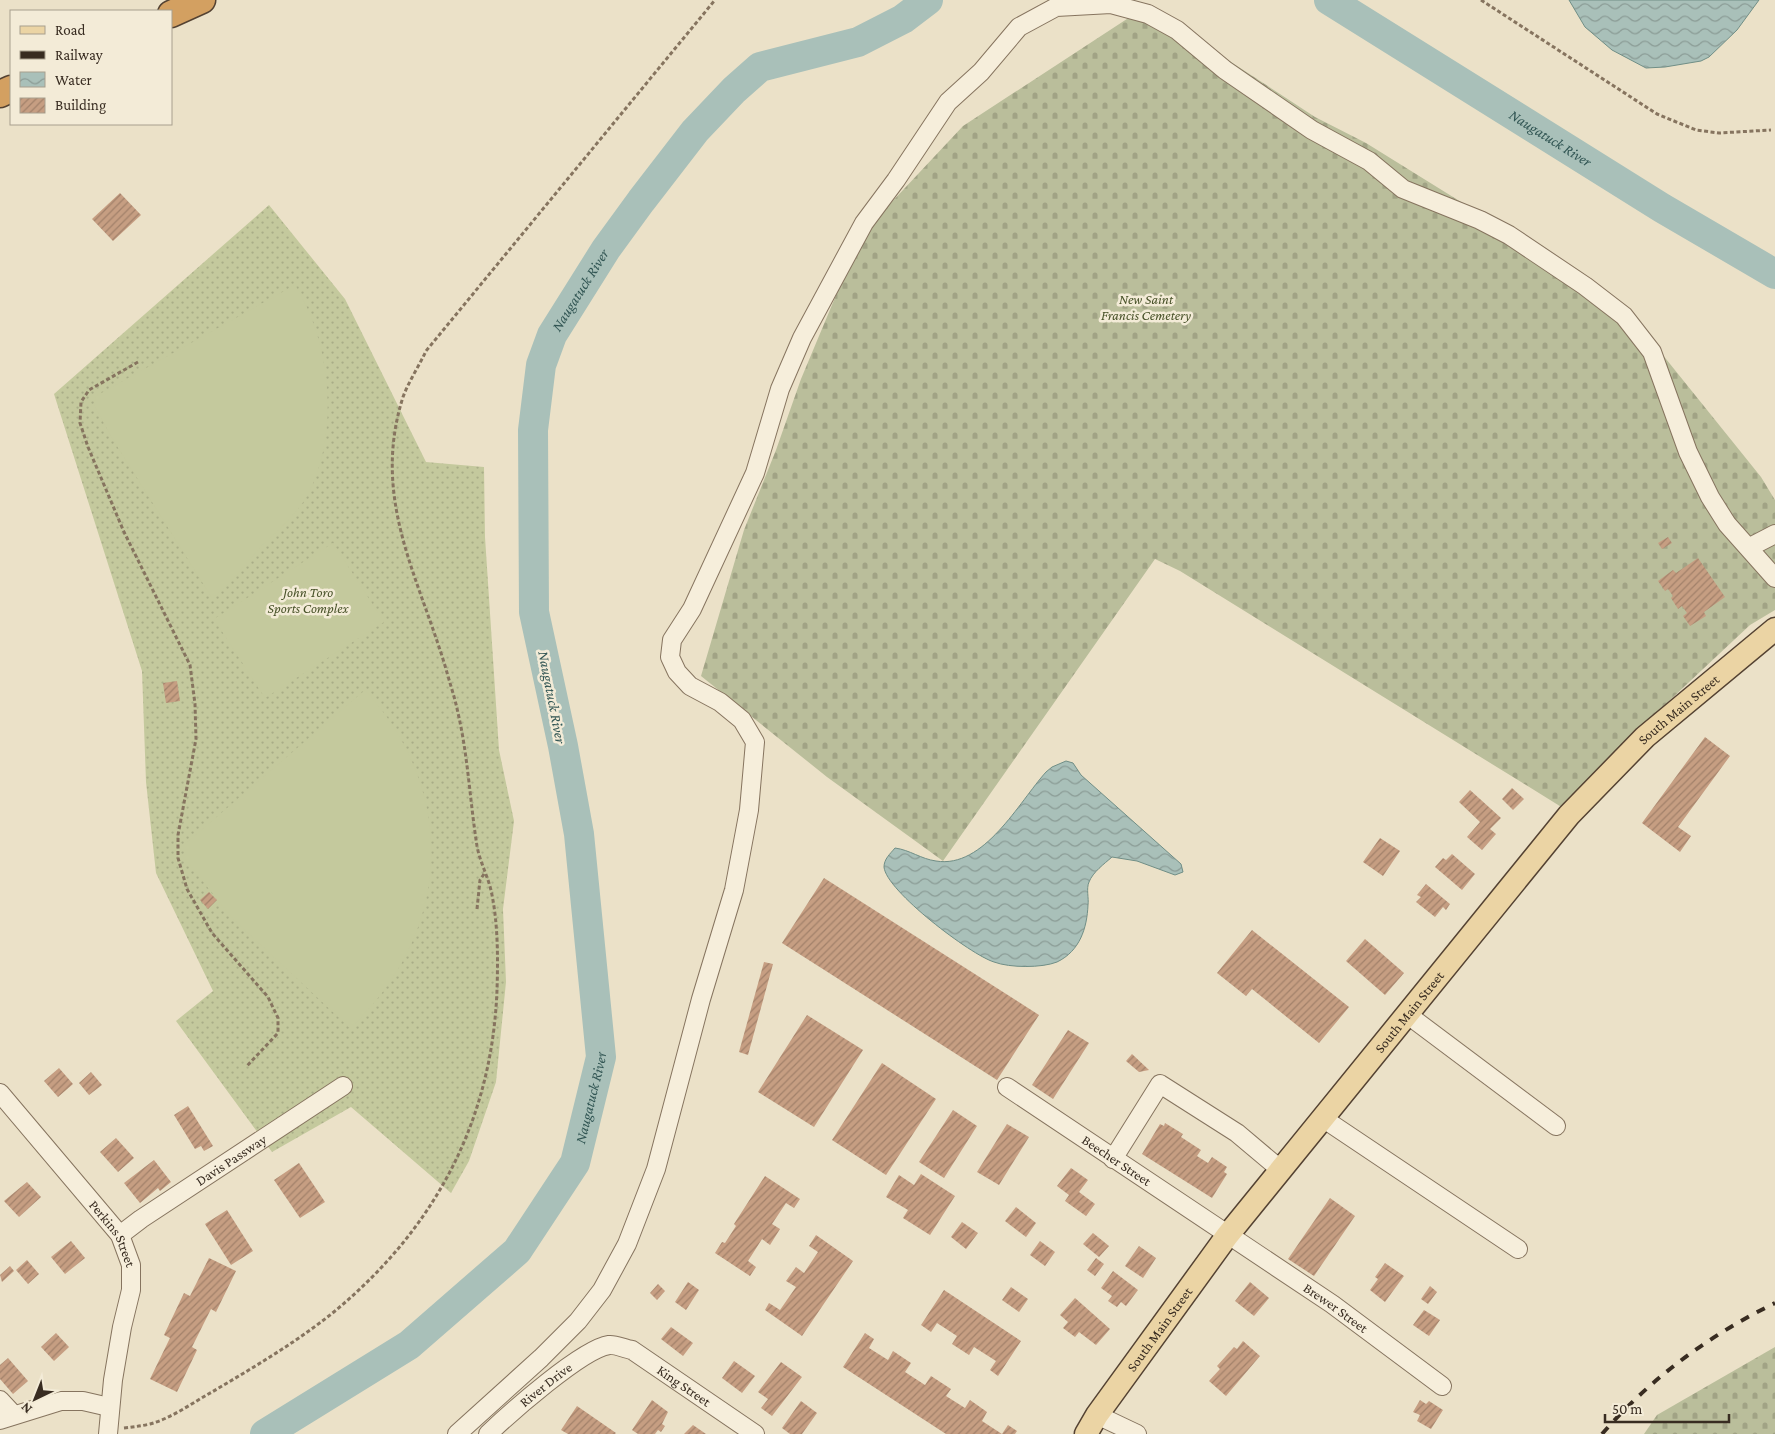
<svg xmlns="http://www.w3.org/2000/svg" width="1775" height="1434" font-family="'Crimson Pro',serif">
	<defs>
		<pattern id="grass-dots" width="8" height="8" patternUnits="userSpaceOnUse" patternTransform="scale(1.25)"><rect width="8" height="8" fill="#c4c99d"/><path d="M2 2h.1M6 6h.1" fill="none" stroke="#a9ad87" stroke-width="1.8" stroke-linecap="round"/></pattern>
		<pattern id="cemetery-stones" width="16" height="16" patternUnits="userSpaceOnUse" patternTransform="scale(1.25)"><rect width="16" height="16" fill="#babe9b"/><path d="M2 7V4a2 2 0 0 1 4 0v3zM10 15v-3a2 2 0 0 1 4 0v3z" fill="#a1a385"/></pattern>
		<pattern id="water-waves" width="16" height="10" patternUnits="userSpaceOnUse" patternTransform="scale(1.25)"><rect width="16" height="10" fill="#a9c0b9"/><path d="M0 5q4-4 8 0t8 0" fill="none" stroke="#8b9c96"/></pattern>
		<pattern id="building-hatch" width="6" height="6" patternUnits="userSpaceOnUse" patternTransform="scale(1.25)"><rect width="6" height="6" fill="#c69e82"/><path d="M-1 1l2-2M0 6l6-6M5 7l2-2" fill="none" stroke="#a2816a"/></pattern>
	</defs>
	<rect width="100%" height="100%" fill="#ebe1c8"/>
	<path fill="url(#grass-dots)" d="M269,205L345,299L426,462L484,467L485,537L499,750L514,821L503,909L506,982L496,1082L469,1161L451,1193L351,1107L272,1152L176,1021L213,991L156,873L146,782L142,671L54,394Z"/>
	<g fill="url(#cemetery-stones)">
		<path d="M1133,15L1228,60L1315,117L1366,143L1511,233L1662,354L1761,477L1775,500V610L1750,625L1638,730L1563,808L1180,571L1155,559L943,861L827,777L701,676L744,530L776,450L801,379L842,281L874,221L963,126Z"/>
		<path d="M1775,1347V1434H1644L1657,1415Z"/>
	</g>
	<g fill="#c4c99d">
		<path d="M295,285C331,342 340,433 308,494C298,514 272,535 257,551C243,566 229,587 212,598L112,438L94,405L96,396Z"/>
		<path d="M333,543L384,622L265,698L214,619Z"/>
		<path d="M365,690C459,793 452,933 350,1028L233,919L185,859V844Z"/>
	</g>
	<g fill="url(#water-waves)" stroke="#708e86">
		<path d="M1569,0H1759L1737,30L1709,57L1701,61L1665,67L1646,68L1612,50L1585,27Z"/>
		<path d="M1066,761L1073,763L1081,775L1181,864L1183,872L1175,875L1137,861L1112,857C1104,864 1093,872 1089,882C1086,889 1089,898 1088,905C1087,928 1080,951 1057,962C1042,968 1010,968 994,962C971,955 886,891 884,867C884,859 890,854 895,848C910,850 921,859 936,861C984,869 1019,802 1046,772L1052,767Z"/>
	</g>
	<g fill="none" stroke-linecap="round" stroke-linejoin="round">
		<g stroke="#a9c0b9" stroke-width="30">
			<path id="s1" d="M1329,0L1662,208L1775,274"/>
			<path id="s2" d="M265,1434L409,1345L517,1251L575,1163L601,1057L579,834L563,746L534,612L533,430L541,365L552,335L606,249L641,201L695,131L734,90L760,67L858,42L903,19L928,0"/>
		</g>
	</g>
	<g fill="url(#building-hatch)">
		<path d="M120,193L141,215L113,241L92,219Z"/>
		<path d="M1668,537L1672,543L1662,549L1658,543Z"/>
		<path d="M1698,558L1725,597L1704,612L1706,616L1690,626L1683,616L1687,613L1682,606L1678,609L1671,598L1673,596L1668,589L1665,591L1658,581L1673,570L1676,573Z"/>
		<path d="M177,681L180,701L166,703L163,683Z"/>
		<path d="M1705,737L1730,756L1678,827L1691,836L1680,852L1642,823Z"/>
		<path d="M1512,788L1524,799L1513,810L1502,799Z"/>
		<path d="M1470,790L1501,818L1490,829L1496,834L1482,850L1467,837L1480,822L1459,802Z"/>
		<path d="M1380,838L1400,851L1383,876L1363,862Z"/>
		<path d="M1452,854L1475,874L1462,890L1435,867L1443,858L1446,860Z"/>
		<path d="M824,878L1039,1015L997,1080L782,943Z"/>
		<path d="M1426,884L1450,904L1446,910L1443,907L1435,917L1416,902L1421,897L1417,895Z"/>
		<path d="M209,892L217,900L208,909L200,900Z"/>
		<path d="M1252,930L1349,1007L1319,1043L1252,989L1246,996L1217,973Z"/>
		<path d="M1365,939L1404,973L1385,995L1346,961Z"/>
		<path d="M764,962L773,964L748,1055L739,1052Z"/>
		<path d="M807,1015L863,1050L814,1127L758,1092Z"/>
		<path d="M1068,1030L1089,1043L1053,1099L1032,1085Z"/>
		<path d="M1132,1054L1149,1070L1139,1072L1126,1061Z"/>
		<path d="M882,1063L936,1099L886,1175L832,1140Z"/>
		<path d="M59,1068L73,1084L58,1097L44,1081Z"/>
		<path d="M91,1072L102,1085L89,1095L79,1083Z"/>
		<path d="M188,1106L213,1146L204,1151L201,1146L195,1149L174,1115Z"/>
		<path d="M953,1110L977,1126L944,1178L919,1162Z"/>
		<path d="M1165,1123L1183,1134L1181,1137L1201,1150L1197,1156L1208,1163L1212,1157L1227,1167L1224,1172L1227,1174L1212,1198L1142,1154L1160,1124L1164,1126Z"/>
		<path d="M1007,1124L1029,1137L999,1185L977,1172Z"/>
		<path d="M116,1138L134,1158L118,1172L100,1152Z"/>
		<path d="M154,1160L171,1182L160,1191L158,1188L140,1203L124,1183Z"/>
		<path d="M299,1163L325,1202L300,1218L274,1180Z"/>
		<path d="M1071,1168L1088,1180L1079,1192L1095,1204L1086,1216L1065,1201L1069,1195L1057,1186Z"/>
		<path d="M921,1174L955,1196L930,1235L903,1218L908,1210L886,1197L899,1175L914,1185Z"/>
		<path d="M765,1176L800,1199L794,1208L786,1203L772,1224L780,1229L770,1245L762,1239L748,1261L756,1267L750,1276L715,1253L722,1242L725,1243L736,1226L734,1224Z"/>
		<path d="M27,1182L41,1197L19,1217L4,1201Z"/>
		<path d="M1330,1198L1355,1216L1314,1276L1288,1259Z"/>
		<path d="M1016,1207L1036,1223L1026,1237L1005,1221Z"/>
		<path d="M227,1210L253,1251L231,1265L205,1224Z"/>
		<path d="M962,1222L978,1233L966,1249L951,1237Z"/>
		<path d="M1093,1233L1109,1246L1099,1257L1083,1244Z"/>
		<path d="M816,1235L853,1261L802,1336L765,1310L769,1303L780,1310L796,1287L786,1281L796,1267L804,1273L818,1252L809,1246Z"/>
		<path d="M71,1241L85,1258L65,1274L51,1257Z"/>
		<path d="M1040,1241L1055,1252L1045,1266L1030,1255Z"/>
		<path d="M1139,1246L1156,1258L1143,1278L1125,1266Z"/>
		<path d="M209,1258L236,1271L216,1312L211,1309L192,1347L197,1350L177,1392L150,1379L170,1338L164,1335L184,1293L190,1296Z"/>
		<path d="M1096,1258L1104,1264L1095,1276L1087,1270Z"/>
		<path d="M27,1260L39,1274L28,1284L16,1270Z"/>
		<path d="M1385,1263L1404,1276L1385,1302L1370,1290L1378,1279L1375,1277Z"/>
		<path d="M10,1266L14,1271L2,1282L0,1275Z"/>
		<path d="M1113,1271L1138,1290L1126,1306L1121,1302L1117,1307L1108,1301L1112,1296L1101,1288Z"/>
		<path d="M688,1282L699,1290L686,1310L675,1302Z"/>
		<path d="M1250,1282L1269,1298L1254,1316L1235,1301Z"/>
		<path d="M658,1284L665,1291L657,1300L650,1293Z"/>
		<path d="M1430,1286L1437,1292L1428,1304L1421,1299Z"/>
		<path d="M1011,1287L1028,1299L1019,1312L1002,1300Z"/>
		<path d="M944,1290L1021,1341L998,1376L990,1370L996,1361L974,1347L969,1355L952,1344L957,1336L937,1323L931,1332L921,1325Z"/>
		<path d="M1075,1298L1110,1329L1096,1345L1079,1332L1075,1337L1063,1328L1068,1322L1060,1315Z"/>
		<path d="M1424,1310L1440,1320L1429,1336L1413,1325Z"/>
		<path d="M671,1327L693,1343L683,1356L661,1339Z"/>
		<path d="M56,1333L69,1347L54,1361L41,1347Z"/>
		<path d="M865,1333L874,1339L869,1348L888,1360L893,1351L911,1363L905,1372L925,1385L931,1376L951,1389L946,1396L965,1408L970,1400L987,1412L982,1421L1002,1434H946L843,1367Z"/>
		<path d="M1243,1341L1260,1356L1226,1396L1209,1381L1220,1369L1217,1366L1234,1347L1237,1349Z"/>
		<path d="M8,1358L28,1381L13,1394L0,1379V1365Z"/>
		<path d="M734,1361L755,1376L742,1393L722,1378Z"/>
		<path d="M781,1362L802,1377L772,1416L761,1408L768,1399L758,1392Z"/>
		<path d="M652,1400L668,1412L662,1424L665,1426L661,1432L658,1430L655,1434H638L632,1430Z"/>
		<path d="M1420,1400L1426,1404L1429,1401L1443,1410L1431,1429L1417,1421L1420,1415L1413,1412Z"/>
		<path d="M801,1401L817,1413L802,1434H790L782,1428Z"/>
		<path d="M577,1406L616,1433L615,1434H568L561,1430Z"/>
		<path d="M693,1425L706,1434H684Z"/>
		<path d="M1008,1425L1017,1431L1015,1434H1002Z"/>
	</g>
	<g fill="none" stroke-linecap="round" stroke-linejoin="round">
		<defs>
			<g id="minor">
				<path d="M1750,547L1775,534"/>
				<path d="M1408,1015L1556,1126"/>
				<path id="s3" d="M1007,1087L1332,1304L1442,1386"/>
				<path id="s4" d="M0,1093L120,1235L131,1265V1290L122,1327L113,1380L108,1434"/>
				<path d="M1324,1119L1518,1249"/>
				<path d="M1113,1159L1160,1084L1237,1133L1281,1170"/>
				<path id="s5" d="M120,1235L141,1219L343,1086"/>
				<path d="M0,1400L13,1414"/>
				<path d="M1097,1415L1137,1434"/>
				<path d="M0,1420L61,1401H83L109,1407"/>
				<path d="M457,1434L541,1358L578,1321L602,1290L627,1244L656,1169L701,999L734,890L749,810L755,742L742,720L720,702L690,686L677,672L670,657L672,640L692,609L755,473L780,389L802,338L864,223L896,180L948,102L981,72L1019,27L1056,7L1111,4L1148,14L1177,30L1225,70L1312,130L1369,161L1403,189L1480,220L1509,235L1585,286L1624,316L1652,352L1688,452L1710,497L1727,524L1775,578"/>
				<path id="s6" d="M488,1434C510,1413 582,1349 609,1345C615,1344 625,1349 632,1350L755,1434"/>
			</g>
			<g id="major">
				<path id="s7" d="M1086,1434L1097,1415L1227,1236L1569,815L1645,737L1775,629"/>
			</g>
			<g id="highway">
				<path d="M171,14L202,0"/>
				<path d="M0,94L11,89"/>
			</g>
		</defs>
		<use href="#minor" stroke="#86745f" stroke-width="20"/>
		<use href="#major" stroke="#544232" stroke-width="25"/>
		<use href="#highway" stroke="#544232" stroke-width="29"/>
		<g stroke="#86745f" stroke-width="3" stroke-dasharray="4 2.5" stroke-linecap="butt">
			<path d="M1481,0L1657,114L1696,130L1719,133L1771,130"/>
			<path d="M138,362L89,390L81,402L80,423L88,447L124,532L190,665L195,704L196,739L178,835V858L187,889L212,933L268,997L278,1018V1033L246,1067"/>
			<path d="M477,909L480,880L484,874"/>
			<path d="M124,1428C133,1427 141,1426 150,1424C172,1418 192,1403 212,1392C254,1367 297,1342 335,1311C435,1228 492,1121 497,990C498,959 498,925 492,895C489,878 480,863 477,846C470,802 468,756 458,713C455,698 450,684 446,669C418,575 371,498 403,397C409,381 419,366 426,351L715,0"/>
		</g>
		<use href="#minor" stroke="#f6eedb" stroke-width="18"/>
		<use href="#major" stroke="#ebd4a4" stroke-width="22"/>
		<use href="#highway" stroke="#d3a061" stroke-width="26"/>
		<path stroke="#382c21" stroke-width="4" stroke-dasharray="9 9" stroke-linecap="butt" d="M1602,1434C1651,1378 1708,1336 1775,1303"/>
	</g>
	<g text-anchor="middle" dominant-baseline="central" stroke-width="5" stroke-linejoin="round" paint-order="stroke">
		<g font-size="14" font-style="italic" fill="#485229" stroke="#f3ebd7">
			<text x="1146" y="299">New Saint<tspan x="1146" dy="16">Francis Cemetery</tspan></text>
			<text x="308" y="592">John Toro<tspan x="308" dy="16">Sports Complex</tspan></text>
		</g>
		<g font-size="14" fill="#382c21" stroke="#f3ebd7">
			<text stroke="none"><textPath href="#s7" startOffset="938">South Main Street</textPath></text>
			<text stroke="none"><textPath href="#s7" startOffset="532">South Main Street</textPath></text>
			<text stroke="none"><textPath href="#s5" startOffset="134">Davis Passway</textPath></text>
			<text stroke="none"><textPath href="#s3" startOffset="132">Beecher Street</textPath></text>
			<text stroke="none"><textPath href="#s4" startOffset="181">Perkins Street</textPath></text>
			<text stroke="none"><textPath href="#s3" startOffset="396">Brewer Street</textPath></text>
			<text stroke="none"><textPath href="#s7" startOffset="128">South Main Street</textPath></text>
			<text stroke="none"><textPath href="#s6" startOffset="76">River Drive</textPath></text>
			<text stroke="none"><textPath href="#s6" startOffset="238">King Street</textPath></text>
		</g>
		<g font-size="15" font-style="italic" fill="#325654" stroke="#f3ebd7">
			<text stroke="none"><textPath href="#s1" startOffset="261">Naugatuck River</textPath></text>
			<text stroke="none"><textPath href="#s2" startOffset="1310">Naugatuck River</textPath></text>
			<text transform="translate(552 697) rotate(79)">Naugatuck River</text>
			<text stroke="none"><textPath href="#s2" startOffset="485">Naugatuck River</textPath></text>
		</g>
	</g>
	<rect x="10" y="10" width="162" height="115" fill="#f3ebd7" stroke="#a89f8e"/>
	<rect x="20" y="26" width="25" height="8" fill="#ebd4a4" stroke="#a89f8e"/>
	<text x="55" y="35" font-size="15" fill="#382c21">Road</text>
	<rect x="20" y="51" width="25" height="8" fill="#382c21" stroke="#a89f8e"/>
	<text x="55" y="60" font-size="15" fill="#382c21">Railway</text>
	<rect x="20" y="72" width="25" height="15" fill="url(#water-waves)" stroke="#a89f8e"/>
	<text x="55" y="85" font-size="15" fill="#382c21">Water</text>
	<rect x="20" y="98" width="25" height="15" fill="url(#building-hatch)" stroke="#a89f8e"/>
	<text x="55" y="110" font-size="15" fill="#382c21">Building</text>
	<g transform="translate(35 1399) rotate(223)" stroke="#f3ebd7" stroke-width="4" paint-order="stroke">
	<path d="M0-4L9 19L0 12L-9 19Z" fill="#382c21"/>
	<text y="-8" font-size="14" font-weight="bold" text-anchor="middle" fill="#382c21">N</text>
	</g>
	<path d="M1605 1414v8h124v-8" fill="none" stroke="#382c21" stroke-width="2.5"/>
	<text x="1612" y="1414" font-size="15" fill="#382c21" stroke="#f3ebd7" stroke-width="4" paint-order="stroke">50 m</text>
</svg>
